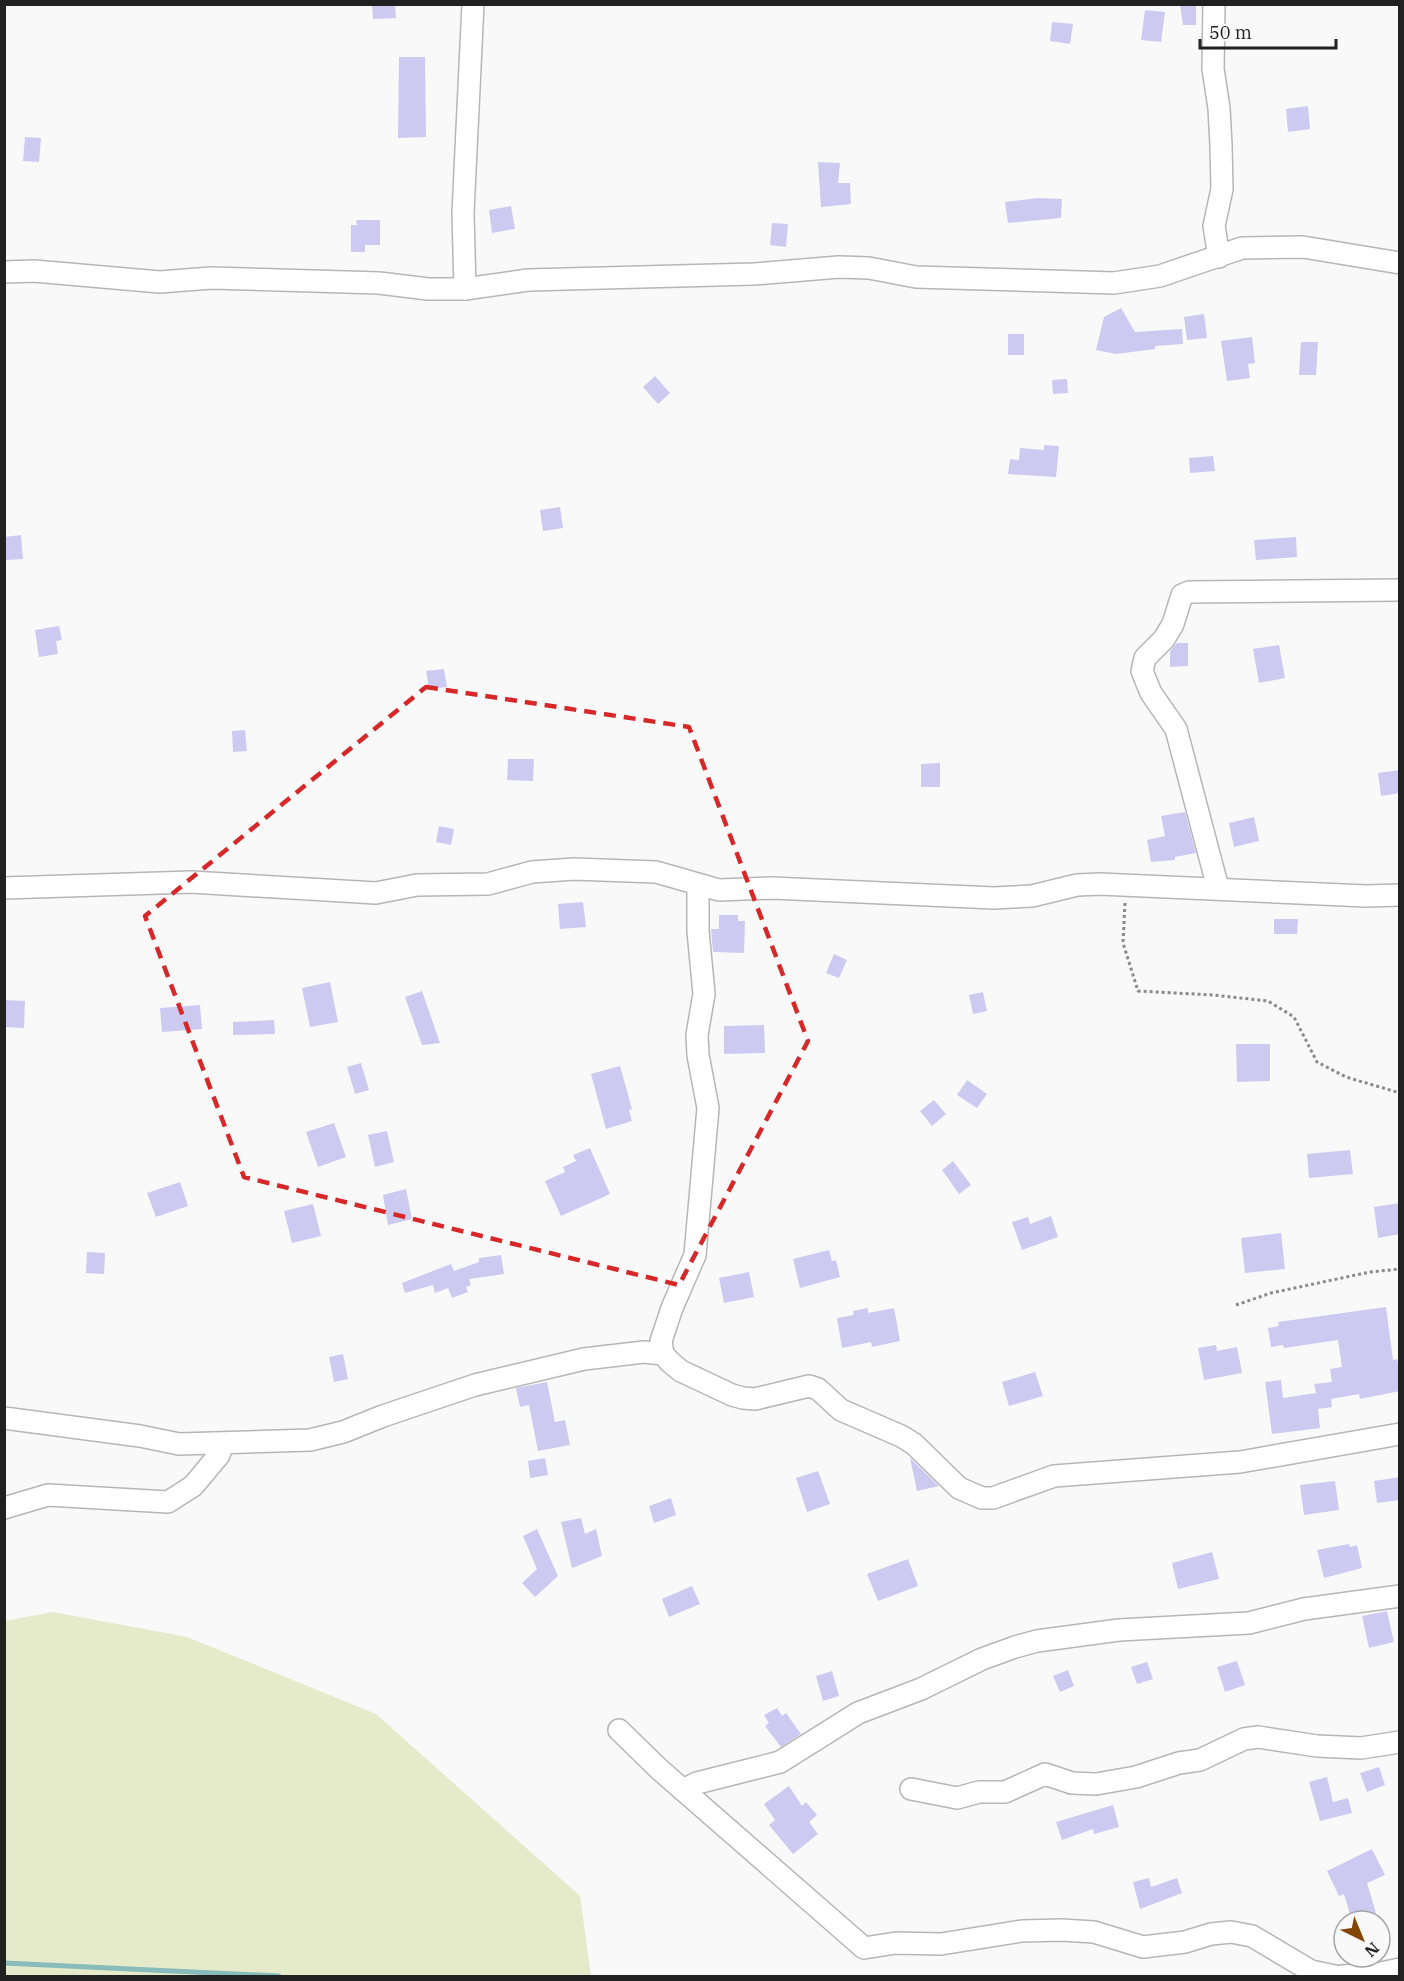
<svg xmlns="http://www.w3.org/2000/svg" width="1404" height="1981" font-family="'IBM Plex Serif',serif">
	<rect width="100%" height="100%" fill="#f9f9fa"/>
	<path fill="#e5eaca" d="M53,1612L187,1637L376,1714L580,1896L591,1976H5V1621Z"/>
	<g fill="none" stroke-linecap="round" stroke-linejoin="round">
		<path stroke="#88bbba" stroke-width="5" d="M4,1963L279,1976"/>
	</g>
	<g fill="#cdcaf1">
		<path d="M372,4H395L396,18L373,19Z"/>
		<path d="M1180,4H1196V25H1183Z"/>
		<path d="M1145,10L1165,12L1161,42L1141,40Z"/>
		<path d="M1052,22L1073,24L1070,44L1050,41Z"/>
		<path d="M399,57H425L426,137L398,138Z"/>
		<path d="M1308,106L1310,129L1288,132L1286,109Z"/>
		<path d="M25,137L41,138L39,162L23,161Z"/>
		<path d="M818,162L840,163L838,183H850L851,204L821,207Z"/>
		<path d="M1038,198L1062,199L1061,218L1008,223L1005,202Z"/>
		<path d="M511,206L515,229L492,233L489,210Z"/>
		<path d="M356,220H380V245H365V252H351V225H357Z"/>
		<path d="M772,223L788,224L786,247L770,245Z"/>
		<path d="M1121,308L1135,332L1182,329L1183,344L1155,346V349L1116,354L1096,350L1104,317Z"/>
		<path d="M1204,314L1207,338L1187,340L1184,317Z"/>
		<rect x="1008" y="334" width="16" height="21"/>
		<path d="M1252,337L1255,363L1248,364L1250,378L1227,381L1221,341Z"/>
		<path d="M1301,342H1318L1316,375H1299Z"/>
		<path d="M655,376L670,393L658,404L643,387Z"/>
		<path d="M1067,379L1068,393L1053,394L1052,380Z"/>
		<path d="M1044,445L1059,446L1056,477L1008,474L1010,459L1019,460L1020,448L1044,450Z"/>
		<path d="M1213,456L1215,471L1190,473L1189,458Z"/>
		<path d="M560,507L563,528L543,531L540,510Z"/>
		<path d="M21,535L23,559L6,560L4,537Z"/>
		<path d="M1296,537L1297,557L1256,560L1254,540Z"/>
		<path d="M59,626L62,640L56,641L58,654L39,657L35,630Z"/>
		<path d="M1177,643H1188V666L1170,667V651Z"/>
		<path d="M1279,645L1285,678L1259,683L1253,649Z"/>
		<path d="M444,669L447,687L429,689L426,671Z"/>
		<path d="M245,730L247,751L233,752L232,731Z"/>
		<path d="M508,759H534L533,781L507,780Z"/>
		<path d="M940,763V787H921V764Z"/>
		<path d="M1400,770V793L1381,796L1378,773Z"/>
		<path d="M1185,812L1196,853L1175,857V860L1151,862L1147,840L1165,836L1161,816Z"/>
		<path d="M1254,817L1259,841L1234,847L1229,823Z"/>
		<path d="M439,826L454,829L451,845L436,842Z"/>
		<path d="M583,902L586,927L560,929L558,904Z"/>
		<path d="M719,915H738V921H745L744,953L713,952L711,929H719Z"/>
		<path d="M1274,919H1298L1297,934H1274Z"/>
		<path d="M834,954L847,960L839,978L826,973Z"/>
		<path d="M330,982L338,1022L310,1027L302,988Z"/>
		<path d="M422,991L440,1043L422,1045L405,997Z"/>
		<path d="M983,992L987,1011L973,1014L969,995Z"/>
		<path d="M4,1000L25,1001L24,1028L4,1027Z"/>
		<path d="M200,1005L202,1029L162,1032L160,1008Z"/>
		<path d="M274,1020L275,1034L233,1035V1022Z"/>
		<path d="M764,1025L765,1053L724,1054V1026Z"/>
		<path d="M1236,1044H1270V1081L1237,1082Z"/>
		<path d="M361,1063L369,1090L355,1094L347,1067Z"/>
		<path d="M620,1066L632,1109L629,1110L632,1121L606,1129L591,1074Z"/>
		<path d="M967,1080L987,1094L977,1108L957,1095Z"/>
		<path d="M934,1100L946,1114L932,1126L920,1111Z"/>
		<path d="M334,1123L346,1157L318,1167L306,1132Z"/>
		<path d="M387,1131L394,1162L375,1167L368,1135Z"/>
		<path d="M590,1148L610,1194L561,1216L545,1181L565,1172L563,1167L576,1161L573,1155Z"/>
		<path d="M1350,1150L1353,1174L1309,1178L1307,1154Z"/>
		<path d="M953,1161L971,1185L959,1194L942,1170Z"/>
		<path d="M180,1182L188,1206L156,1217L147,1193Z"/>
		<path d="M406,1189L412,1219L388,1225L383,1195Z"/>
		<path d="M1400,1203V1234L1378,1238L1374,1207Z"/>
		<path d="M313,1204L321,1236L292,1243L284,1211Z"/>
		<path d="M1051,1216L1058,1237L1022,1250L1012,1222L1028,1217L1030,1224Z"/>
		<path d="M1281,1233L1285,1269L1245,1273L1241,1238Z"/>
		<path d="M829,1250L832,1261L836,1260L840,1277L800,1288L793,1259Z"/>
		<path d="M87,1252L105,1253L104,1274L86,1273Z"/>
		<path d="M501,1255L504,1274L469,1279L471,1285L466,1287L468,1292L452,1298L448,1288L435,1293L433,1285L405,1293L402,1283L451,1264L454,1271L479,1262V1258Z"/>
		<path d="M749,1272L754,1297L724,1303L719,1278Z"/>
		<path d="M1386,1307L1393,1360L1397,1359L1400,1370V1391L1360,1399L1359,1394L1331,1399L1332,1407L1318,1409L1320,1428L1272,1434L1265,1382L1281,1380L1283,1398L1316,1393L1314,1384L1332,1382L1330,1369L1342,1367L1338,1340L1284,1348L1283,1345L1271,1347L1268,1328L1279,1326L1278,1322Z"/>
		<path d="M868,1308V1313L894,1308L900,1341L872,1347L871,1342L842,1348L837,1318L854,1315L853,1311Z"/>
		<path d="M1216,1345L1217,1351L1237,1347L1242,1373L1204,1380L1198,1348Z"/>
		<path d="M343,1354L348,1379L334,1382L329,1357Z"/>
		<path d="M1035,1372L1043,1396L1009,1406L1002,1382Z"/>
		<path d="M547,1382L555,1422L565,1420L570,1445L538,1451L529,1405L520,1407L516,1388Z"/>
		<path d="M545,1458L548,1475L530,1478L528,1461Z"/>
		<path d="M910,1458L939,1486L917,1491Z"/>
		<path d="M818,1471L830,1504L807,1512L796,1478Z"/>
		<path d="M1400,1477V1500L1377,1503L1374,1481Z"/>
		<path d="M1335,1481L1339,1510L1304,1515L1300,1485Z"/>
		<path d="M671,1498L676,1515L654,1523L649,1506Z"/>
		<path d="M581,1518L585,1534L596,1529L602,1556L572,1568L561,1522Z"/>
		<path d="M537,1529L558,1576L535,1597L522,1583L537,1569L523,1536Z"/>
		<path d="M1349,1544L1350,1547L1357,1545L1362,1568L1324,1578L1317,1550Z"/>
		<path d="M1212,1552L1219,1579L1178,1589L1172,1563Z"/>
		<path d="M908,1559L918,1586L878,1601L867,1574Z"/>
		<path d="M692,1586L700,1604L669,1617L662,1599Z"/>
		<path d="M1387,1611L1394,1642L1369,1648L1362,1616Z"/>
		<path d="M1237,1661L1245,1685L1225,1692L1217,1667Z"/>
		<path d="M1147,1662L1153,1679L1137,1684L1131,1667Z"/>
		<path d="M1068,1670L1074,1686L1060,1692L1053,1676Z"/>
		<path d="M832,1671L839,1696L823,1701L816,1676Z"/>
		<path d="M777,1708L782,1716L786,1713L801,1734L781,1747L765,1726L769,1723L764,1715Z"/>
		<path d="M1379,1767L1385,1785L1367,1792L1360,1773Z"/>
		<path d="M1327,1777L1333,1802L1348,1798L1352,1813L1320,1821L1309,1782Z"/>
		<path d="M789,1786L802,1806L806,1802L817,1815L809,1822L818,1834L793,1854L769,1825L775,1820L764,1804Z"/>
		<path d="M1113,1805L1119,1827L1094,1834L1093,1829L1062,1840L1056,1822Z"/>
		<path d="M1372,1849L1385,1875L1367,1883L1376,1913L1352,1921L1344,1894L1339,1896L1327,1871Z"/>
		<path d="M1149,1878L1151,1887L1177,1878L1182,1893L1140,1909L1133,1882Z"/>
	</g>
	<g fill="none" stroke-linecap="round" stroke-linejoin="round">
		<defs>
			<g id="minor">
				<path d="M1214,4L1213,69L1219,108L1221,145L1222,189L1214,226L1219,257"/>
				<path d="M4,272L34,271L160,282L211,278L379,283L428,289H465L528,280L754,274L839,267L869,268L916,277L1114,283L1160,276L1242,248L1303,247L1400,263"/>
				<path d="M465,289L463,213L473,4"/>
				<path d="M698,885V931L704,994L697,1035L698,1055L708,1108L695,1255L672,1308L661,1341L663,1354L670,1362L681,1371L732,1395L743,1398L755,1399L809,1386L818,1389L841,1410L901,1436L914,1444L959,1488L982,1498H993L1054,1476L1240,1462L1400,1434"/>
				<path d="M4,888L191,882L376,893L417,885L488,884L532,872L574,869L656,872L719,890L772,888L994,898L1032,896L1077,885L1100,884L1366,896L1400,895"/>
				<path d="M1218,888L1176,729L1151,693L1142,671L1145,658L1164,639L1173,624L1182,595L1189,592L1400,590"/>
				<path d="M4,1418L140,1436L179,1444L310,1440L343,1432L383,1416L475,1385L584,1359L644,1352L663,1354"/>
				<path d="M4,1508L48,1495L168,1502L193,1486L219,1455L223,1444"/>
				<path d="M619,1730L659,1769L864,1948L896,1943L941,1944L1022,1931L1061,1930L1094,1932L1143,1947L1185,1942L1211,1934L1231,1932L1252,1936L1311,1971L1335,1976"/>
				<path d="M911,1789L957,1798L979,1792H1005L1045,1774L1072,1783L1096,1784L1136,1777L1179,1763L1200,1760L1244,1739L1258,1737L1317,1746L1361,1748L1400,1742"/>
				<path d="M683,1790L697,1783L780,1762L858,1713L921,1689L982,1659L1015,1647L1037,1641L1119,1630L1249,1623L1304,1609L1400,1596"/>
				<path d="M1342,1976L1376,1974L1400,1969"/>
			</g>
		</defs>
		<use href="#minor" stroke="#b6b6b7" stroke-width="24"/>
		<g stroke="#8a8a8b" stroke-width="3" stroke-dasharray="3 3" stroke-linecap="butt">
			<path d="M1125,903L1123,943L1138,991L1213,995L1268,1001L1294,1017L1317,1062L1346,1077L1400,1093"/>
			<path d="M1236,1305L1271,1293L1370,1272L1400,1269"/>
		</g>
		<use href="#minor" stroke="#fff" stroke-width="21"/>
	</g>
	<path fill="none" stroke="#d62828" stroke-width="4.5" stroke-dasharray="12 8" stroke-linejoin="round" d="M426,687L689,727L808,1041L679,1285L244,1177L145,916Z"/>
	<rect width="1404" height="1981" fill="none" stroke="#212121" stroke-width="12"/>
	<g transform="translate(1362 1939) rotate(137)"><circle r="28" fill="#f9f9fa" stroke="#a3a3a3" stroke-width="1.5"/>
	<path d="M0-4.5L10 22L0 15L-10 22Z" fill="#824600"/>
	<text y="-9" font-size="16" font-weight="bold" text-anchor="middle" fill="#212121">N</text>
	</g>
	<path d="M1200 39v9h136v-9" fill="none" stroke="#212121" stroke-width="3"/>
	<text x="1209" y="39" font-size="18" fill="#212121" stroke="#f9f9fa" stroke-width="4.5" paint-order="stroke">50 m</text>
</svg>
